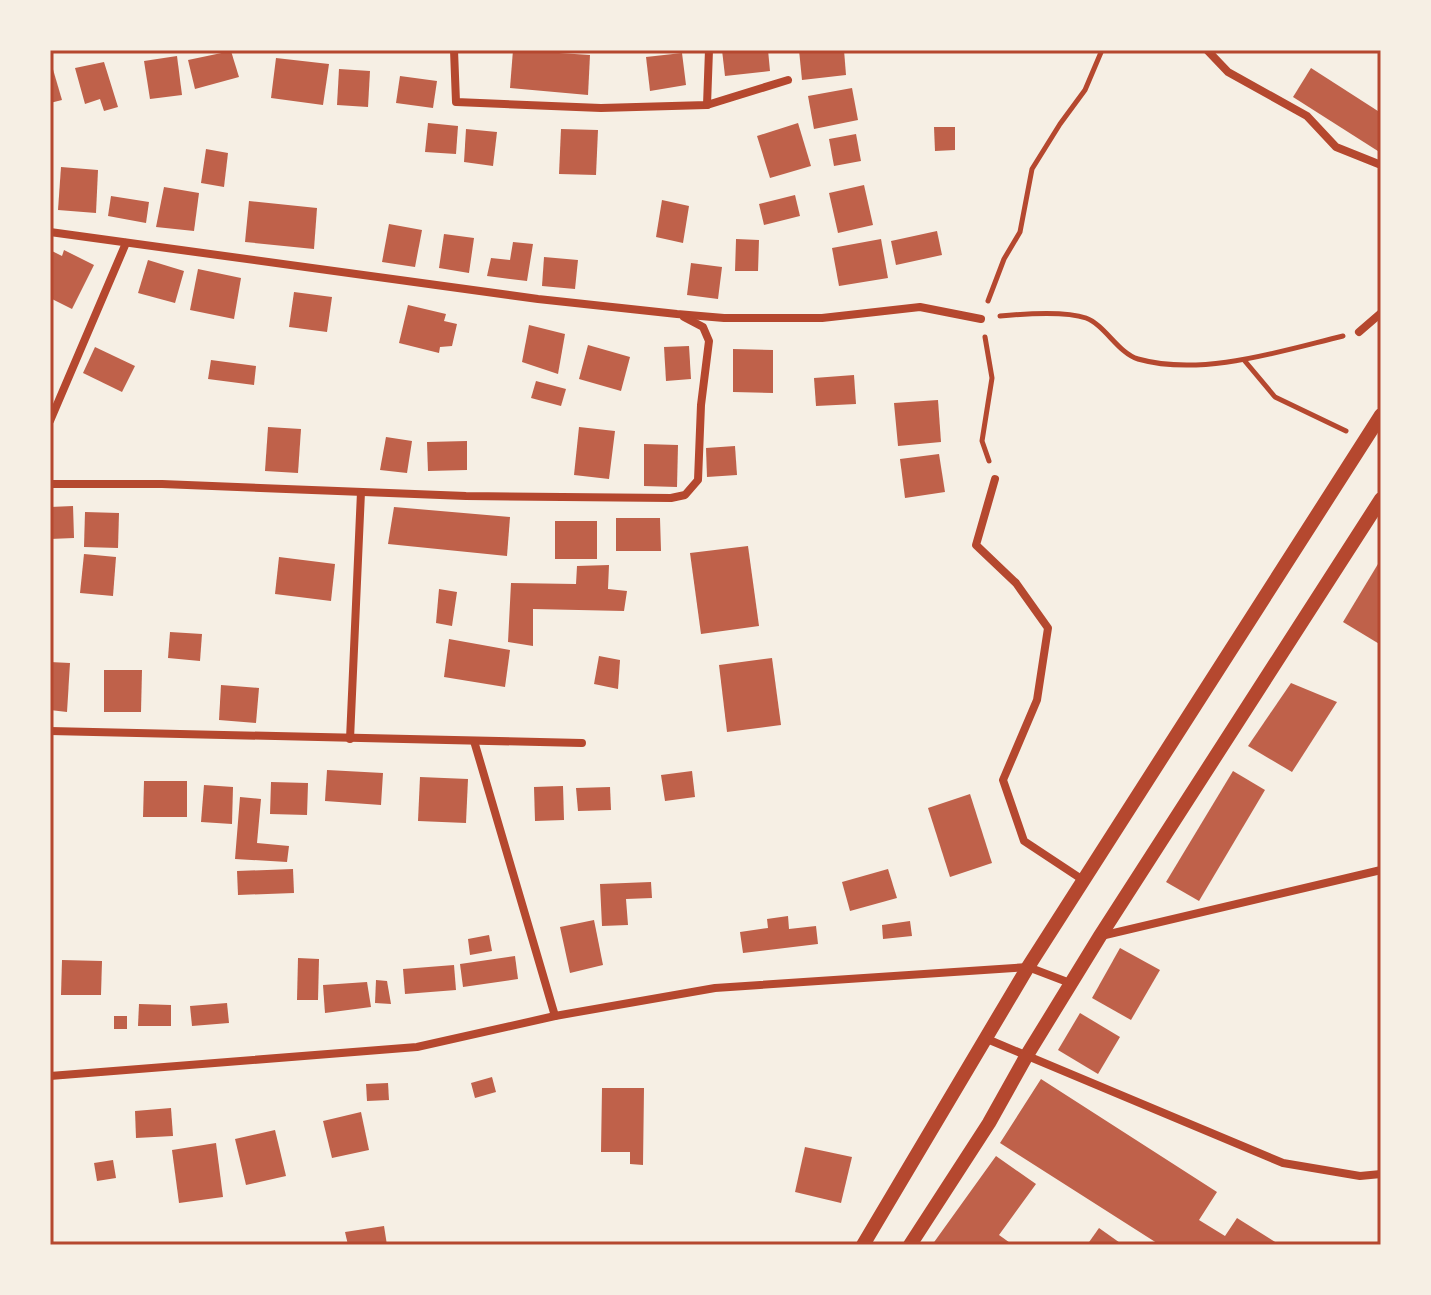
<svg xmlns="http://www.w3.org/2000/svg" width="1431" height="1295" font-family="Ubuntu,sans-serif">
	<rect width="100%" height="100%" fill="#f6efe4"/>
	<g fill="#bf614a">
		<path d="M513,50L590,55L588,95L510,88Z"/>
		<path d="M722,50H768L770,71L725,76Z"/>
		<path d="M799,50H844L846,75L802,80Z"/>
		<path d="M231,51L239,77L195,89L188,60Z"/>
		<path d="M682,53L686,85L650,91L646,57Z"/>
		<path d="M177,56L182,95L150,99L144,61Z"/>
		<path d="M276,58L329,64L323,105L271,98Z"/>
		<path d="M104,62L118,107L104,111L100,99L85,104L75,68Z"/>
		<path d="M50,66H52L62,100L50,103Z"/>
		<path d="M1311,68L1381,113V153L1293,97Z"/>
		<path d="M339,69L370,71L368,107L337,105Z"/>
		<path d="M400,76L437,81L433,108L396,103Z"/>
		<path d="M852,88L858,120L814,129L808,96Z"/>
		<path d="M428,123L458,126L456,154L425,152Z"/>
		<path d="M798,123L811,166L770,178L757,136Z"/>
		<path d="M934,127H955V150L935,151Z"/>
		<path d="M466,129L497,132L493,166L464,162Z"/>
		<path d="M561,129L598,130L596,175L559,174Z"/>
		<path d="M856,134L861,161L834,166L829,139Z"/>
		<path d="M206,149L228,153L224,187L201,183Z"/>
		<path d="M61,167L98,170L96,213L58,210Z"/>
		<path d="M864,185L873,225L838,233L829,193Z"/>
		<path d="M164,187L199,193L194,231L156,227Z"/>
		<path d="M795,195L800,216L764,225L759,204Z"/>
		<path d="M111,196L149,202L146,223L108,216Z"/>
		<path d="M662,200L689,206L683,243L656,237Z"/>
		<path d="M249,201L317,208L314,249L245,242Z"/>
		<path d="M389,224L422,230L415,267L382,262Z"/>
		<path d="M937,231L942,255L896,265L891,241Z"/>
		<path d="M444,234L474,238L469,273L439,268Z"/>
		<path d="M736,239L759,240L758,271H735Z"/>
		<path d="M881,239L888,278L839,286L832,248Z"/>
		<path d="M513,242L533,244L527,281L487,276L491,258L510,260Z"/>
		<path d="M50,250L62,256L64,250L94,265L72,309L50,298Z"/>
		<path d="M544,257L578,260L575,289L542,286Z"/>
		<path d="M148,260L184,271L175,303L138,293Z"/>
		<path d="M691,263L722,267L718,299L687,295Z"/>
		<path d="M198,269L241,278L234,319L190,310Z"/>
		<path d="M294,292L332,297L327,332L289,327Z"/>
		<path d="M408,305L446,314L444,321L457,324L452,346L440,347L439,353L399,343Z"/>
		<path d="M529,325L565,334L558,374L522,362Z"/>
		<path d="M588,345L630,357L621,391L579,379Z"/>
		<path d="M689,346L691,379L666,381L664,347Z"/>
		<path d="M95,347L135,366L122,392L83,373Z"/>
		<path d="M733,349L773,350V393L733,392Z"/>
		<path d="M211,360L256,366L254,385L208,379Z"/>
		<path d="M854,375L856,404L816,406L814,378Z"/>
		<path d="M536,381L566,389L561,406L531,398Z"/>
		<path d="M938,400L941,442L898,446L894,403Z"/>
		<path d="M268,427L301,429L298,473L265,471Z"/>
		<path d="M579,427L615,431L609,479L574,475Z"/>
		<path d="M386,437L412,441L407,473L380,470Z"/>
		<path d="M467,441V470L428,471L427,442Z"/>
		<path d="M644,444L678,445L677,487L644,486Z"/>
		<path d="M735,446L737,475L707,477L706,448Z"/>
		<path d="M939,454L945,492L905,498L900,459Z"/>
		<path d="M73,506L74,538L50,539V507Z"/>
		<path d="M394,507L510,517L507,556L388,544Z"/>
		<path d="M85,512L119,513L118,548L84,547Z"/>
		<path d="M616,518H660L661,551H616Z"/>
		<rect x="555" y="521" width="42" height="38"/>
		<path d="M748,546L759,626L701,634L690,553Z"/>
		<path d="M84,554L116,557L113,596L80,593Z"/>
		<path d="M279,557L335,564L331,601L275,594Z"/>
		<path d="M1381,559V645L1343,622Z"/>
		<path d="M609,565L608,589L627,591L624,611L533,609V646L508,642L511,583L576,584L577,566Z"/>
		<path d="M439,589L457,592L452,626L436,623Z"/>
		<path d="M170,632L202,634L200,661L168,658Z"/>
		<path d="M449,639L510,650L505,687L444,677Z"/>
		<path d="M599,656L620,660L618,689L594,684Z"/>
		<path d="M772,658L781,725L727,732L719,665Z"/>
		<path d="M50,662L70,663L67,712L50,710Z"/>
		<path d="M104,670H142L141,712H104Z"/>
		<path d="M1291,683L1337,702L1292,772L1248,746Z"/>
		<path d="M221,685L259,688L256,723L219,720Z"/>
		<path d="M327,770L383,773L381,805L325,801Z"/>
		<path d="M692,771L695,797L665,801L661,775Z"/>
		<path d="M1233,771L1265,790L1199,901L1166,882Z"/>
		<path d="M420,777L468,779L466,823L418,821Z"/>
		<path d="M144,781H187V817H143Z"/>
		<path d="M271,782L308,783L307,815L270,814Z"/>
		<path d="M204,785L233,787L232,824L201,822Z"/>
		<path d="M563,786L564,820L535,821L534,787Z"/>
		<path d="M610,787L611,810L578,811L576,788Z"/>
		<path d="M970,794L992,863L950,877L928,808Z"/>
		<path d="M240,797L261,799L257,843L289,846L287,862L235,859Z"/>
		<path d="M293,869L294,893L238,895L237,871Z"/>
		<path d="M888,869L897,898L850,911L842,882Z"/>
		<path d="M651,882L652,898L626,899L628,925L602,926L600,884Z"/>
		<path d="M788,916L789,929L816,926L818,944L743,953L740,932L768,928L767,919Z"/>
		<path d="M594,920L603,965L570,973L560,927Z"/>
		<path d="M910,921L912,936L883,939L882,925Z"/>
		<path d="M489,935L492,951L470,955L468,939Z"/>
		<path d="M1120,948L1160,970L1131,1020L1092,998Z"/>
		<path d="M515,956L518,979L463,987L460,964Z"/>
		<path d="M298,958L319,959L318,1000H297Z"/>
		<path d="M62,960L102,961L101,995H61Z"/>
		<path d="M454,965L456,990L405,994L403,969Z"/>
		<path d="M376,980L387,981L391,1004L375,1003Z"/>
		<path d="M367,982L371,1007L325,1013L323,985Z"/>
		<path d="M227,1003L229,1023L192,1026L190,1006Z"/>
		<path d="M139,1004L171,1005V1026H138Z"/>
		<path d="M1080,1013L1120,1037L1098,1074L1058,1050Z"/>
		<rect x="114" y="1016" width="13" height="13"/>
		<path d="M492,1077L496,1092L475,1098L471,1083Z"/>
		<path d="M1041,1079L1217,1192L1199,1220L1225,1236L1237,1218L1280,1245H1160L1000,1143Z"/>
		<path d="M388,1083L389,1100L367,1101L366,1084Z"/>
		<path d="M602,1088H644L643,1165L630,1164V1152H601Z"/>
		<path d="M171,1108L173,1136L136,1138L135,1111Z"/>
		<path d="M361,1112L369,1150L332,1158L323,1121Z"/>
		<path d="M275,1130L286,1176L246,1185L235,1139Z"/>
		<path d="M216,1143L223,1197L179,1203L172,1150Z"/>
		<path d="M805,1147L852,1157L841,1203L795,1192Z"/>
		<path d="M996,1156L1036,1184L999,1235L1013,1245H932Z"/>
		<path d="M113,1160L116,1178L97,1181L94,1163Z"/>
		<path d="M384,1226L387,1245H348L345,1232Z"/>
		<path d="M1099,1228L1123,1245H1087Z"/>
	</g>
	<g fill="none" stroke-linecap="round" stroke-linejoin="round">
		<g stroke="#b5482f" stroke-width="5">
			<path d="M988,301L1004,259L1020,232L1032,169L1060,124L1085,90L1102,50"/>
			<path d="M1000,316C1021,314 1066,311 1086,318C1105,325 1118,353 1138,359C1202,377 1281,351 1343,336"/>
			<path d="M985,337L992,378L982,441L989,461"/>
			<path d="M1244,360L1275,397L1346,431"/>
		</g>
		<g stroke="#b5482f" stroke-width="8">
			<path d="M454,50L456,102L601,108L707,105L788,80"/>
			<path d="M1207,50L1228,72L1307,116L1336,147L1381,165"/>
			<path d="M707,105L709,50"/>
			<path d="M50,232L538,299L677,314L724,318H822L920,307L981,319"/>
			<path d="M1359,332L1381,313"/>
			<path d="M50,421L126,243"/>
			<path d="M995,479L976,545L1016,583L1048,628L1037,700L1003,780L1024,841L1083,880"/>
			<path d="M50,484H162L466,496L671,498L685,495L698,480L701,405L709,341L703,327L684,317"/>
			<path d="M50,731L582,743"/>
			<path d="M350,739L361,492"/>
			<path d="M474,741L555,1016"/>
			<path d="M1101,936L1381,870"/>
			<path d="M987,1039L1283,1163L1360,1176L1381,1174"/>
			<path d="M50,1076L417,1047L555,1016L715,988L1028,967L1070,983"/>
		</g>
		<g stroke="#b5482f" stroke-width="14">
			<path d="M863,1245L1028,967L1381,415"/>
			<path d="M910,1245L989,1123L1027,1055L1100,936L1381,499"/>
		</g>
	</g>
	<rect width="1431" height="1295" fill="none" stroke="#f6efe4" stroke-width="104"/>
	<rect x="52" y="52" width="1327" height="1191" fill="none" stroke="#b5482f" stroke-width="3"/>
</svg>
